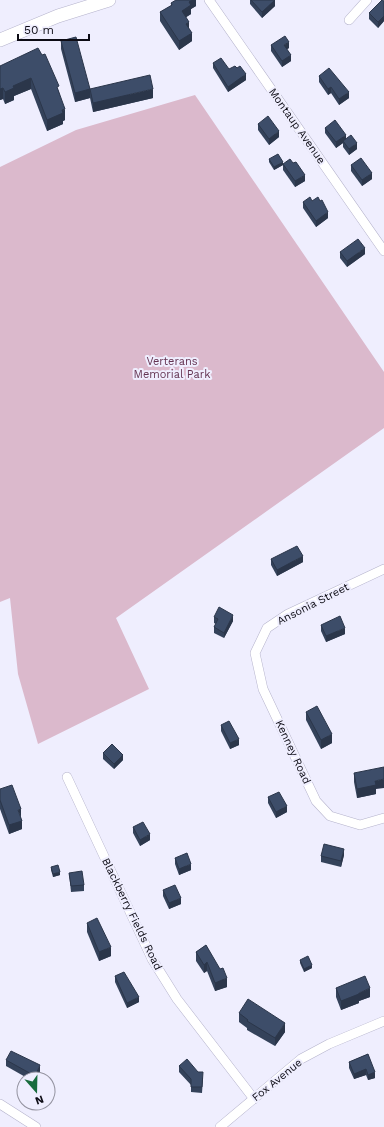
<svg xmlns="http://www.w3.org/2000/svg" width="384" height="1127" font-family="'Work Sans',sans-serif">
	<rect width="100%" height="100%" fill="#efeefe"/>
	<path fill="#dbb9cc" d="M195,95L384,372V428L116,618L149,689L38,744L18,674L10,598L0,602V167L76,130Z"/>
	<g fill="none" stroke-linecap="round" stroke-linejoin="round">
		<defs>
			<g id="minor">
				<path d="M209,0L384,251"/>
				<path d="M349,20L367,0"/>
				<path d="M384,569L288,614L267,628L255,653L263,689L316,801L330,816L360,825L384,818"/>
				<path d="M67,777L152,959L177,999L254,1099"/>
				<path d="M0,1104L36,1127"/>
				<path d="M220,1127L301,1059L329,1044L384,1021"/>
			</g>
			<path id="secondary" d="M0,40L58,16L109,0"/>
		</defs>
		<use href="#minor" stroke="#b5b3cc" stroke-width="10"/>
		<use href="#secondary" stroke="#b5b3cc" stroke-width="14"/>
		<use href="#minor" stroke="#fff" stroke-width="9"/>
		<use href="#secondary" stroke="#fff" stroke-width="13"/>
	</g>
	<g fill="#34425a">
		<path d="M196,0V6L191,9V14L186,17L192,41L179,50L160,21V12L171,6V3Z"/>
		<path d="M250,0H275V6L262,18L250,4Z"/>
		<path d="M384,1V21L378,28L369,19V13Z"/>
		<path d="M61,41L90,89L153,98L93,112L90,98L75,102L61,49Z"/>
		<path d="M271,45L289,48L287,49L291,61L282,67L271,51Z"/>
		<path d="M42,55L59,92L65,120L63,121V124L47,131L31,89L14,96V100L5,104L3,99L0,100V66Z"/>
		<path d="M213,63L229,69L246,80L228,92L213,68Z"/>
		<path d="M319,76L349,98L339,105L331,93L328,95L319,82Z"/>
		<path d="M258,124L279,137L269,145L258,130Z"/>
		<path d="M325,128L346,139L357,149L349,155L343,147V143L336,148L325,133Z"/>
		<path d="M269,159L283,165L274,170L269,162Z"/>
		<path d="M283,164L305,181L295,187L283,170Z"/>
		<path d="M351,165L372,179L362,186L351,171Z"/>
		<path d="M312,201H320L328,218L316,227L303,208V202Z"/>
		<path d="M340,252L365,254L347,267L340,258Z"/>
		<path d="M271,559L303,562L277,576L271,565Z"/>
		<path d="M214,617L233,621L224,638L214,633V627L216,624L214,623Z"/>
		<path d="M321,625L345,634L326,642L321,631Z"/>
		<path d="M306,712L332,743L321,749L306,720Z"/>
		<path d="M221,725L239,745L230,749L221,731Z"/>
		<path d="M103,753L123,760L114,769L103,759Z"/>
		<path d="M354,773L376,789V794L357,798L354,782Z"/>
		<path d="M0,789L21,818L22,829L9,834L0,809Z"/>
		<path d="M268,797L287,812L276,818L268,803Z"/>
		<path d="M133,827L150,840L140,846L133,833Z"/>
		<path d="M344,855L341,867L321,862V856Z"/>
		<path d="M175,858L191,870L179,875L175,864Z"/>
		<path d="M51,867L60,875L53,877L51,870Z"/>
		<path d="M69,873L84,885V891L71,892Z"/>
		<path d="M163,890L181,904L169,909L163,896Z"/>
		<path d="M87,923L111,956L99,961L87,932Z"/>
		<path d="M206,945L227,987L215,991L207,971L204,973L196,961V952Z"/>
		<path d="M300,960L312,968L304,972L300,963Z"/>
		<path d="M115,976L139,1002L127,1008L115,982Z"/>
		<path d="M336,988L370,997L359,1001V1003L341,1010L336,997Z"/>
		<path d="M239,1013L285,1032L275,1046L247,1030V1028L239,1022Z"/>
		<path d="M368,1054L375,1078L368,1080L366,1075L354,1079L349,1068V1062Z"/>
		<path d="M6,1060L40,1071L36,1079H29L6,1066Z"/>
		<path d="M179,1066L203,1078L202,1093L191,1092V1085L179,1072Z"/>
	</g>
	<g fill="#2b364a">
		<path d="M192,0H196V6L191,9V14L182,20V11L189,2Z"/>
		<path d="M275,0V6L262,18V12Z"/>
		<path d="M384,16V21L378,28V22Z"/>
		<path d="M189,22V31L186,24Z"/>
		<path d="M192,33V41L179,50V41Z"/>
		<path d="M289,42V48L284,51V45Z"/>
		<path d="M291,55V61L282,67V61Z"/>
		<path d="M246,74V80L228,92V87Z"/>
		<path d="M31,78V89L14,96V100L5,104V92L13,86Z"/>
		<path d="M331,87V93L328,95V89Z"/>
		<path d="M3,88V99L0,100V89Z"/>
		<path d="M90,89V98L75,102V93Z"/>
		<path d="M153,89V98L93,112V103Z"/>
		<path d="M349,92V98L339,105V99Z"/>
		<path d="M65,109V120L63,121V124L47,131V120Z"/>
		<path d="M279,131V137L269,145V139Z"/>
		<path d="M346,135V141H343V143L336,148V142Z"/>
		<path d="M357,143V149L349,155V149Z"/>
		<path d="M283,162V165L274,170V167Z"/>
		<path d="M372,173V179L362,186V180Z"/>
		<path d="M305,175V181L295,187V181Z"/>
		<path d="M328,212V218L316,227V221Z"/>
		<path d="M365,248V254L347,267V261Z"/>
		<path d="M303,556V562L277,576V570Z"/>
		<path d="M233,615V621L224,638V633Z"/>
		<path d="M345,628V634L326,642V636Z"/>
		<path d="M332,734V743L321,749V740Z"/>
		<path d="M239,739V745L230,749V743Z"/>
		<path d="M123,755V760L114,769V764Z"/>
		<path d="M384,779V788L376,789V794L357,798V789L375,781Z"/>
		<path d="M287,806V812L276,818V812Z"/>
		<path d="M21,809V818L18,810Z"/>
		<path d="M22,821V829L9,834V825Z"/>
		<path d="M150,834V840L140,846V840Z"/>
		<path d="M344,849V855L341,867V861Z"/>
		<path d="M191,864V870L179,875V869Z"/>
		<path d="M60,872V875L53,877V874Z"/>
		<path d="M181,898V904L169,909V903Z"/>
		<path d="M111,947V956L99,961V952Z"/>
		<path d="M207,962V971L204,973V965Z"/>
		<path d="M312,965V968L304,972V969Z"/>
		<path d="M227,978V987L215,991V983Z"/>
		<path d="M370,988V997L359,1001V1003L341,1010V1001L359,993Z"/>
		<path d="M139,997V1002L127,1008V1003Z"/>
		<path d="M285,1023V1032L275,1046V1038Z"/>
		<path d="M40,1065V1071L36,1079H35V1076Z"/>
		<path d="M366,1069V1075L354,1079V1074Z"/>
		<path d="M375,1072V1078L368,1080V1075Z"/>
	</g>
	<g fill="#3d4d69" stroke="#2b364a">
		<path d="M176,0H192L189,2L191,5L182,11L189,22L186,24L192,33L179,41L160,12L172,5L171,3Z"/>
		<path d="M251,0H275L262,12Z"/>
		<path d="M382,0L384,1V16L378,22L369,13Z"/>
		<path d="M285,36L289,42L284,45L291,55L282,61L271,45Z"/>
		<path d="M76,37L90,89L75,93L61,41Z"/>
		<path d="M38,48L42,55L45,54L59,86L57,87L65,109L62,110L63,113L47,120L31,78L13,86L14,88L5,92L3,88L0,89V66Z"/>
		<path d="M221,58L229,69L235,66L237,68L240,66L246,74L228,87L213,63Z"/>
		<path d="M329,68L349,92L339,99L331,87L328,89L319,76Z"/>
		<path d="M150,75L153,89L93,103L90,89Z"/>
		<path d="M268,116L279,131L269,139L258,124Z"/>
		<path d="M335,120L346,135L336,142L325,128Z"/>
		<path d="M351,135L357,143L349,149L343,141Z"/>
		<path d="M278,154L283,162L274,167L269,159Z"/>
		<path d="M361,158L372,173L362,180L351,165Z"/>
		<path d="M290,159L293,163L296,162L305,175L295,181L283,164Z"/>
		<path d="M310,197L312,201L318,197L320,201L322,200L328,212L316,221L303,202Z"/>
		<path d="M358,239L365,248L347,261L340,252Z"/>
		<path d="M297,546L303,556L277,570L271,559Z"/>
		<path d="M219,607L233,615L224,633L214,627L218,619L214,617Z"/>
		<path d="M340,616L345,628L326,636L321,625Z"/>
		<path d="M317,706L332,734L321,740L306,712Z"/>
		<path d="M229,721L239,739L230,743L221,725Z"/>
		<path d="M112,744L123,755L114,764L103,753Z"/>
		<path d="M384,767V779L375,781L376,785L357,789L354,773Z"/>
		<path d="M12,785L21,809L18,810L22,821L9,825L0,800V789Z"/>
		<path d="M279,792L287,806L276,812L268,797Z"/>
		<path d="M143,822L150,834L140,840L133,827Z"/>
		<path d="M324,844L344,849L341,861L321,856Z"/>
		<path d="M187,853L191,864L179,869L175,858Z"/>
		<path d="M58,865L60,872L53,874L51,867Z"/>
		<path d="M82,871L84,885L71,886L69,873Z"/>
		<path d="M175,885L181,898L169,903L163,890Z"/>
		<path d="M97,918L111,947L99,952L87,923Z"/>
		<path d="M206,945L220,969L223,968L227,978L215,983L207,962L204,965L196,952Z"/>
		<path d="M308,956L312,965L304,969L300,960Z"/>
		<path d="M124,972L139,997L127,1003L115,976Z"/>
		<path d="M365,976L370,988L359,993V994L341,1001L336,988Z"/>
		<path d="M248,999L285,1023L275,1038L247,1021L248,1020L239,1013Z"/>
		<path d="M11,1051L40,1065L35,1076L6,1060Z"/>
		<path d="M368,1054L375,1072L368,1075L366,1069L354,1074L349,1062Z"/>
		<path d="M187,1059L198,1072H203L202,1087H191V1079L179,1066Z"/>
	</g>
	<g text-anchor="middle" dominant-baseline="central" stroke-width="4" stroke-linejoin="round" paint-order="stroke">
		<g font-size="11" fill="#0c0b14" stroke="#efeefe">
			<text transform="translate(297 126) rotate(55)">Montaup Avenue</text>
			<text transform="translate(313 604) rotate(-27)">Ansonia Street</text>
			<text transform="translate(293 752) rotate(65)">Kenney Road</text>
			<text transform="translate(132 914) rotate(64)">Blackberry Fields Road</text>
			<text transform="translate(277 1080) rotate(-39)">Fox Avenue</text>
		</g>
		<g font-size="11" fill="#643452" stroke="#efeefe">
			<text x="172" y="361">Verterans<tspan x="172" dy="13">Memorial Park</tspan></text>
		</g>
	</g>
	<g transform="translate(36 1091) rotate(160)"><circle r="19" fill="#efeefe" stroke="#9493a0"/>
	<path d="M0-3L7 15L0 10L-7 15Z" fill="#186c3d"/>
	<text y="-6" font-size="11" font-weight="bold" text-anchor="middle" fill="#0c0b14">N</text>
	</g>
	<path d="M18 34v6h71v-6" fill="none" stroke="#0c0b14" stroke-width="2"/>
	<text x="24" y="34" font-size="12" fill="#0c0b14" stroke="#efeefe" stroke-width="3" paint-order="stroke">50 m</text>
</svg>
